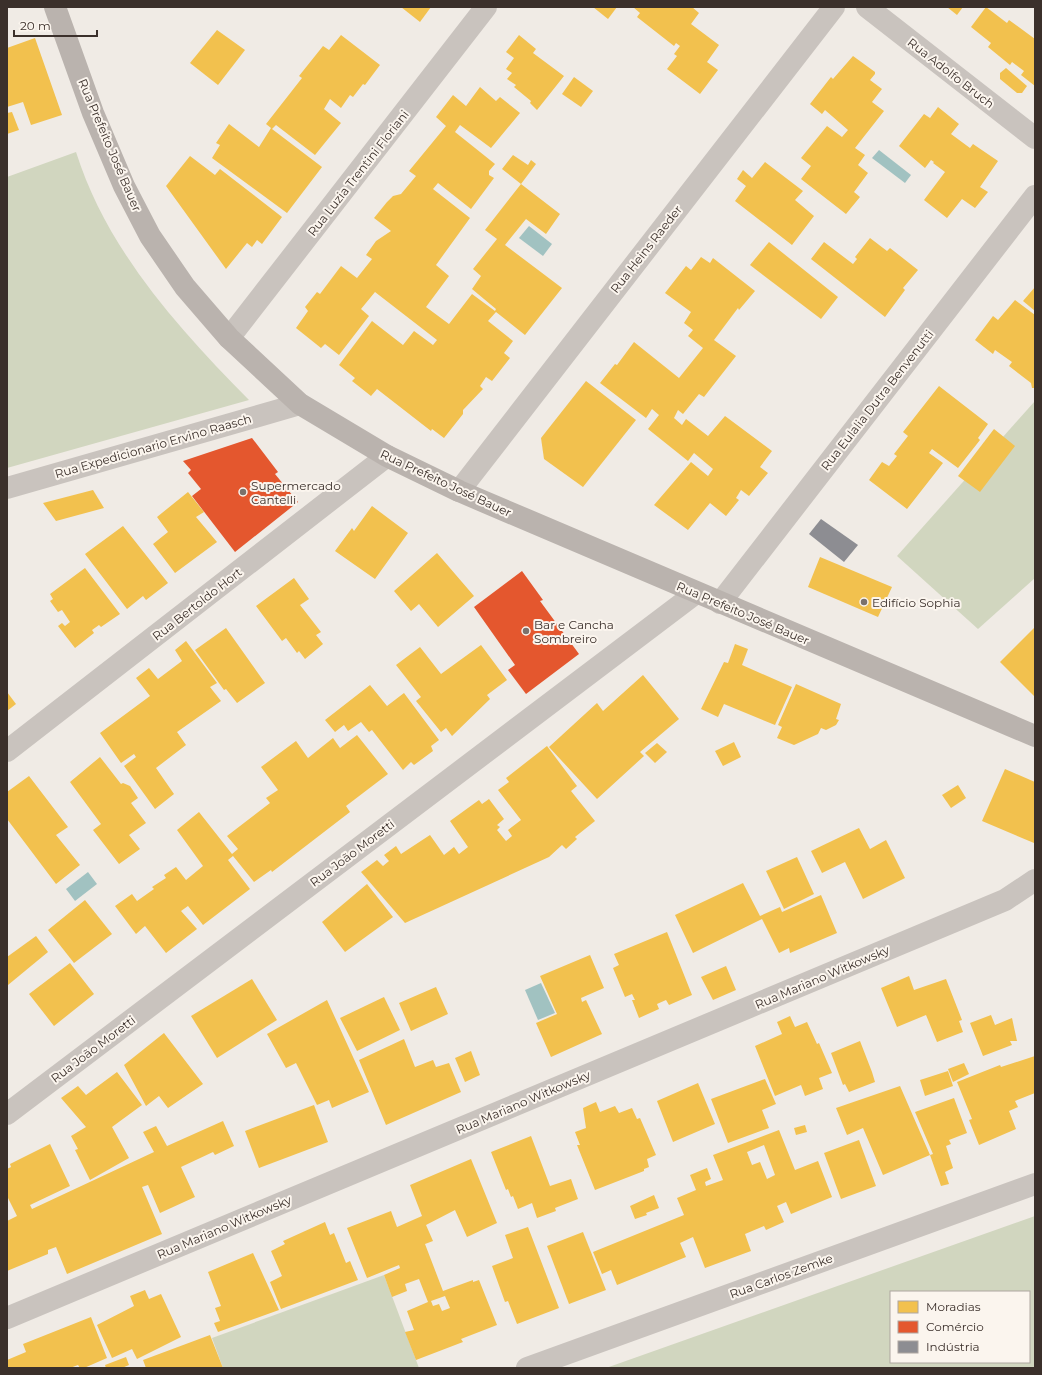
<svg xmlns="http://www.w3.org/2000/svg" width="1042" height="1375" font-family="Montserrat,sans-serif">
	<rect width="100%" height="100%" fill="#f0ebe5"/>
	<g fill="#d1d6bf" fill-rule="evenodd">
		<path d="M76,152C107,250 178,328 249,400L7,468V177Z"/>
		<path d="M1035,401V578L978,629L897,556Z"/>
		<path d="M1035,1216V1368H606ZM891,1292H1029V1362H891Z"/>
		<path d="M384,1275L419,1368H223L212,1338Z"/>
	</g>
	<g fill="#a1c2c1">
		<path d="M879,150L911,175L905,183L872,158Z"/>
		<path d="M529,226L552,244L543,256L519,238Z"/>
		<path d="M88,872L97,884L75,901L66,889Z"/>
		<path d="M541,983L555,1013L538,1020L525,990Z"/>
	</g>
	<g fill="#f2c14e" fill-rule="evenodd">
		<path d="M401,7H431L420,22Z"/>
		<path d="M593,7H617L608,19Z"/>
		<path d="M633,7H692L699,13L691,24L719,45L707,62L718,70L700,94L667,69L677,56L674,54L680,46L676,43L674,46L637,17L640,13Z"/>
		<path d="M947,7H963L957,15Z"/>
		<path d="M986,7L1007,23L1009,20L1035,39V86L1021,75L1024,71L1012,62L1010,65L988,47L991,43L971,27Z"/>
		<path d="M217,30L245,50L218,85L190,63Z"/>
		<path d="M341,35L380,65L365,85L363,84L353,97L350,95L341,108L330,99L324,109L341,123L315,155L276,125L272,129L322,167L287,213L212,158L220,145L216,143L229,124L259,147L271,128L266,124L302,78L299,76L323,46L329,50Z"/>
		<path d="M519,35L536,49L533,53L564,76L537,110L530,103L531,101L514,87L516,85L507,79L512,73L506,69L514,58L506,52Z"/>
		<path d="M35,38L62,115L31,125L23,102L7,107V48Z"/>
		<path d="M853,56L875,72V74L870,80L882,89L872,102L884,111L855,148L865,155L858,165L868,173L854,192L860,197L846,214L801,179L811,166L801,158L827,126L842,137L848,130L825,110L822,114L810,104L831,77L833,79Z"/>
		<path d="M1006,68L1027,86L1022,93H1017L1000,79V73Z"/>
		<path d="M574,77L593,91L581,107L562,94Z"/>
		<path d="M480,87L496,101L500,97L520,113L491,148L460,125L455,132L495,164L489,171V175L494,178L471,209L438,183L433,189L470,218L436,265L449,276L426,307L449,324L472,294L495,311L496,309L472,289L481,276L473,269L497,239L485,230L521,184L560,214L546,234L526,219L505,245L562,288L525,335L496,312L488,321L513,341L504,353L510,358L492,381L486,377L480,386L483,389L463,410V414L444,438L432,429L431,431L377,389L371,396L352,381L355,378L339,365L372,321L403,345L414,331L433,345L437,340L375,292L361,309L369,316L339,355L325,344L321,348L296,328L308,311L305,307L317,292L320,294L341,266L357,278L372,259L366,255L376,241L391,231L374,218L387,202L393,196L401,194L416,176L409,171L446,126L436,117L453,95L466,106Z"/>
		<path d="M938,107L959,124L951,134L970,148L973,144L998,161L980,187L988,192L975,208L962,199L947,218L924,200L945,172L933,163L934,162L931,160L925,168L899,146L924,114L930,118Z"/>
		<path d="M12,112L19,130L7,134V113Z"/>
		<path d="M513,155L528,165L531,160L536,164L521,184L502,169Z"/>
		<path d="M190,156L215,175L220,169L282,217L262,244L257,240L252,247L247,243L226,269L166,186Z"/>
		<path d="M765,162L803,191L795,200L814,216L792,245L735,201L746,186L737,179L743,170L752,178Z"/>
		<path d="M870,238L887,251L890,248L918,270L903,288L905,290L885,317L811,259L824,242L853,264L857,259L855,257Z"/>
		<path d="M769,242L838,297L821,319L750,265Z"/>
		<path d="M701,257L710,263L713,258L755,291L739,310L738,308L714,340L736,356L704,397L699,394L683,414L678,410L674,418L682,425L686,419L708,436L725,416L772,451L760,467L768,473L749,496L741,490L736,498L739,500L726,516L710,503L688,530L654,505L691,462L708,476L713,469L694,453L688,461L648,429L659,415L652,409L646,418L600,383L615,364L617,365L634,342L679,378L703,348L688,336L693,330L684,323L691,312L665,293L686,266L691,270Z"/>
		<path d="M1035,287V311L1023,301Z"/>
		<path d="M1015,300L1035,315V388H1032L1031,383L1009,366L1012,362L995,350L993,354L975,340L993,316L998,320Z"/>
		<path d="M586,381L636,420L583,487L544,459L541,438Z"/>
		<path d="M939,386L988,424L978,438L980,440L958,468L932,449L929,453L943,463L907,509L869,480L882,462L889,466L897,456L894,454L908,436L903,432Z"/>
		<path d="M994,429L1015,446L980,492L958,476Z"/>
		<path d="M93,490L104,508L56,521L43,503Z"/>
		<path d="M188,492L204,512L196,517L217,542L175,573L153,544L168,532L157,517Z"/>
		<path d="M372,506L408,533L375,579L335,551L352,528L354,531Z"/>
		<path d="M123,526L168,583L146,600L143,596L127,609L85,554Z"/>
		<path d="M437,553L474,596L438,627L419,604L411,611L394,591Z"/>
		<path d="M820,557L892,587L878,617L808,587Z"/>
		<path d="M85,568L120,614L101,627L99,625L92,630L94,633L75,648L58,626L62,623L65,626L70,622L62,610L58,612L50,601L53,599L50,594Z"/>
		<path d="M294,578L309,599L300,605L321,632L316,635L323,644L305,659L299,651L297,653L286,638L282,641L256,606Z"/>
		<path d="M1035,627V695L1034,696L1000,662Z"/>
		<path d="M226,628L265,683L237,703L226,689L224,690L195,650Z"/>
		<path d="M186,641L217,683L210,687L221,701L177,732L186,745L156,768L174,794L155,809L124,766L136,757L134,754L121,763L100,733L150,696L136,678L149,668L158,679L182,661L175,650Z"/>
		<path d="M735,644L748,649L742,665L792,687L775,725L724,704L718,717L701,709L724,662L728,663Z"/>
		<path d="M481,645L507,680L487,695L490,699L452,736L446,728L441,732L416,701L421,697L396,665L420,647L441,674Z"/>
		<path d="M643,675L679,719L640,752L644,756L597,799L549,747L597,703L603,711Z"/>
		<path d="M796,684L841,704L836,719L839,720L836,725L826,730L821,728L818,734L794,745L777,738L782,727L778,725Z"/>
		<path d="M370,685L387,706L404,693L439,740L431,746L433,751L414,765L411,762L403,770L372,730L369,732L361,722L348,731L344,725L335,732L325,720Z"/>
		<path d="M7,692L16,704L7,711Z"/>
		<path d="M357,735L388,774L346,806L350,812L272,872L271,870L254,882L233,856L228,860L250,889L203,925L188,906L181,911L197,929L166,953L145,926L136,934L115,906L132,894L137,901L154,889L152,887L166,878L164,875L176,867L186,880L203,866L177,830L199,812L232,854L238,849L227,836L270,803L266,798L278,790L261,767L296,741L308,758L333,738L340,748Z"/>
		<path d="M734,742L741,757L723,766L715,751Z"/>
		<path d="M657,743L667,752L655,763L645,753Z"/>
		<path d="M547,746L577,786L571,791L595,821L575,837L577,839L566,849L562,845L549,857L405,923L361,872L377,860L383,866L389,861L384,855L396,846L401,854L430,835L444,855L454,847L459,854L468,847L450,821L479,800L482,804L489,799L504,819L497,825L500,827L497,830L506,841L512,836L508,830L521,820L498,790L509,782L506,778Z"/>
		<path d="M100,757L121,784L123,783L130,786L138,798L131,803L146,823L129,835L140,849L119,864L93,830L101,824L70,782Z"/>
		<path d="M1005,769L1035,782L1034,843L982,821Z"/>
		<path d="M29,776L68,827L56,835L80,865L56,884L7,819V792Z"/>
		<path d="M958,785L966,798L951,808L942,795Z"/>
		<path d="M859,828L870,849L886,840L905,878L863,899L845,862L822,873L811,851Z"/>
		<path d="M797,857L814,894L784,909L766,871Z"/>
		<path d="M743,883L760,916L780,907L782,912L821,895L837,933L790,953L789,948L779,953L762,919L693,953L675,915Z"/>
		<path d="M367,884L393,917L345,952L322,922Z"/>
		<path d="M85,900L112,934L74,963L48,930Z"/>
		<path d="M667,932L692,995L669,1005L666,1000L657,1004L659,1009L639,1018L632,1000H635L632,994L625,997L613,968L619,965L614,954Z"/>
		<path d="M36,936L48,952L8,985L7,957Z"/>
		<path d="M590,955L604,988L581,998L582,1002L586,1000L602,1034L551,1057L536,1023L557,1014L540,976Z"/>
		<path d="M70,963L94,994L54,1026L29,994Z"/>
		<path d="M726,966L736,990L713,1000L701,977Z"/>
		<path d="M909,976L914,990L946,979L962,1020L959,1021L963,1032L937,1042L926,1015L897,1027L881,988Z"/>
		<path d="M252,979L277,1020L217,1058L191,1016Z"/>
		<path d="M436,987L448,1014L411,1031L399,1003Z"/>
		<path d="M384,997L400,1030L357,1051L340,1018Z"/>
		<path d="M327,1000L369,1092L332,1108L329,1100L317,1105L296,1063L286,1068L267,1034Z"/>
		<path d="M991,1015L995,1025L1012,1018L1017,1041H1010L1012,1045L983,1056L970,1023Z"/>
		<path d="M790,1016L795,1027L807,1022L817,1044L819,1043L832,1073L819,1078L823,1089L805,1096L801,1085L775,1096L755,1046L782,1034L777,1022Z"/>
		<path d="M164,1033L203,1084L168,1108L159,1096L146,1106L124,1065Z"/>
		<path d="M404,1039L415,1067L433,1060L436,1067L449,1063L461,1092L386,1125L359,1060Z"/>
		<path d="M860,1041L872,1072L875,1082L849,1092L845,1084L843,1085L831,1053Z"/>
		<path d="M471,1051L480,1075L465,1082L455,1058Z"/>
		<path d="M1035,1056V1093L1015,1101L1018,1107L1009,1111L1016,1129L979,1145L969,1120L972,1119L957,1082L1000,1065L1001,1067Z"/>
		<path d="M964,1063L969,1074L953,1082L948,1069Z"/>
		<path d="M948,1071L953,1086L925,1096L920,1080Z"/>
		<path d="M117,1072L142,1105L112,1127L129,1158L90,1180L75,1150L78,1149L71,1136L86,1127L61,1098L78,1086L86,1095Z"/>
		<path d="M765,1079L776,1104L762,1110L769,1128L728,1143L711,1099Z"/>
		<path d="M698,1083L715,1124L673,1142L657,1101Z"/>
		<path d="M900,1086L930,1155L883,1175L863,1128L847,1135L836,1108Z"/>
		<path d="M954,1098L967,1133L949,1140L951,1144L946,1146L953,1168L945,1172L949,1184L941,1186L930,1155L933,1154L915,1112Z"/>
		<path d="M596,1102L600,1112L615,1106L619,1113L632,1108L637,1119L640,1118L656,1155L647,1159L649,1167L644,1169V1171L595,1190L577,1145H580L575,1132L586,1128L583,1108Z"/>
		<path d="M314,1105L328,1142L259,1168L245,1131Z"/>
		<path d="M223,1121L234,1146L215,1155L213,1152L181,1167L195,1197L160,1213L148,1185L142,1187L162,1234L67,1274L56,1247L48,1250V1254L7,1271V1221L17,1216L7,1196V1169L11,1167L10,1164L50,1144L70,1186L30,1205L32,1209L154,1152L143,1132L156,1126L167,1146Z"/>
		<path d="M805,1125L807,1132L796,1135L794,1128Z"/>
		<path d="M779,1130L795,1170L818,1161L832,1197L791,1214L786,1202L777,1206L784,1222L766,1230L764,1226L745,1234L751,1251L705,1268L693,1237L680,1243L686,1257L617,1285L611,1270L602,1274L593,1252L684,1215L677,1198L696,1190L690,1175L707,1168L711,1179L705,1182L706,1186L723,1180L713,1155ZM764,1145L775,1175L767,1179L760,1162L752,1165L747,1152Z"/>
		<path d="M531,1136L550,1186L571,1179L578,1199L555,1208L556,1211L537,1218L532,1203L518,1209L513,1196L511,1197L508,1189L506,1190L491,1152Z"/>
		<path d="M859,1140L876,1186L841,1199L824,1153Z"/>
		<path d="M471,1159L497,1223L467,1237L455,1210L426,1225L433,1241L425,1244L443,1291L473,1280V1282L479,1280L497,1325L461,1339L463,1342L416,1360L405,1332L414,1330L407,1311L428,1302L419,1279L405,1284L407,1291L392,1297L384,1275L400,1268L399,1265L367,1278L347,1228L391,1211L397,1227L422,1216L410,1185ZM445,1296L450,1308L442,1311L439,1304L433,1306L431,1301Z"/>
		<path d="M654,1195L659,1208L646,1213L647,1215L635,1219L630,1206Z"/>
		<path d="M325,1222L330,1235L334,1233L346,1263L350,1261L358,1280L281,1309L270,1282L282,1276L271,1251L285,1244L283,1241Z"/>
		<path d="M528,1227L559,1308L517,1324L508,1301L505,1302L492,1266L513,1258L505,1235Z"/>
		<path d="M583,1232L606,1290L569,1304L547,1246Z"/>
		<path d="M253,1253L279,1310L218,1332L214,1323L220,1321L215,1308L221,1306L208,1272Z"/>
		<path d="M145,1290L149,1299L161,1294L181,1337L137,1359L132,1349L112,1358L97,1325L134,1306L130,1296Z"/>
		<path d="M91,1317L107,1358L84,1368H80L78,1365L70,1368H7V1360L26,1352L23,1344Z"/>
		<path d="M210,1335L223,1368H146L143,1360Z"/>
		<path d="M126,1357L129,1365L122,1368H106L105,1365Z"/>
	</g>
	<g fill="#e4572e">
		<path d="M252,438L278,472L275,474L298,502L235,552L192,496L201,489L188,473L191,470L183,461Z"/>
		<path d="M522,571L543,600L540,601L579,654L526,694L508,670L515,665L474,607Z"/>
	</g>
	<path fill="#8d8d92" d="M821,519L858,545L844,562L809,534Z"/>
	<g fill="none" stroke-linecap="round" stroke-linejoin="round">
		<g stroke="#c9c3be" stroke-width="22">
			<path d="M867,7L1035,138"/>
			<path d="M229,338L486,7"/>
			<path d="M7,488L300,404"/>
			<path d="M459,491L834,7"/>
			<path d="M720,603L1035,196"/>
			<path d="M7,751L387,456"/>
			<path d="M7,1114L696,593"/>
			<path d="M7,1318L1005,900L1035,880"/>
			<path d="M527,1368L1035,1184"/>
		</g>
		<path stroke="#bab3ae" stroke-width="22" d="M55,7L93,113L124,186L150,236L185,287L229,338L300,404L387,456L459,491L1035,736"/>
	</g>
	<g fill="#7a716c" stroke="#fbf5ee" stroke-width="1.5">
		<circle cx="243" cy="492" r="4"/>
		<circle cx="864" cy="602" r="4"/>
		<circle cx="526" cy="631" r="4"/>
	</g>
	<g text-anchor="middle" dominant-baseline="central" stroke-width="4" stroke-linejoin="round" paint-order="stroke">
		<g font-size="12" fill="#3b302b" stroke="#fbf5ee">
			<text transform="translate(951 73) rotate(38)">Rua Adolfo Bruch</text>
			<text transform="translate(110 145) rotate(67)">Rua Prefeito José Bauer</text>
			<text transform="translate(358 173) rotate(-52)">Rua Luzia Trentini Floriani</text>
			<text transform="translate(646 249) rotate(-52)">Rua Heins Raeder</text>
			<text transform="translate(877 400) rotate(-52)">Rua Eulalia Dutra Benvenutti</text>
			<text transform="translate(153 446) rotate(-16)">Rua Expedicionario Ervino Raasch</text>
			<text transform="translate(446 483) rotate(25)">Rua Prefeito José Bauer</text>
			<text transform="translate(197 604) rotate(-38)">Rua Bertoldo Hort</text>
			<text transform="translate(743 613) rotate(23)">Rua Prefeito José Bauer</text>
			<text transform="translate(352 853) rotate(-37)">Rua João Moretti</text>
			<text transform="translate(822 977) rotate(-23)">Rua Mariano Witkowsky</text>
			<text transform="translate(93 1049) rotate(-37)">Rua João Moretti</text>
			<text transform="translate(523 1102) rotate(-23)">Rua Mariano Witkowsky</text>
			<text transform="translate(224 1227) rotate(-23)">Rua Mariano Witkowsky</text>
			<text transform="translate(781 1276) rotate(-20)">Rua Carlos Zemke</text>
		</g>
		<g font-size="12" fill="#3b302b" stroke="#fbf5ee" text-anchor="start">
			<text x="251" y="485">Supermercado<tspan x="251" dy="14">Cantelli</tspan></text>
			<text x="872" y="602">Edifício Sophia</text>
			<text x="534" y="624">Bar e Cancha<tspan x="534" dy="14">Sombreiro</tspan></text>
		</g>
	</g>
	<rect width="1042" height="1375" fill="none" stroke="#3b302b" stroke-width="16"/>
	<rect x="890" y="1291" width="140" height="72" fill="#fbf5ee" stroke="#aea6a0"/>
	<rect x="898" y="1301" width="20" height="12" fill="#f2c14e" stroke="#aea6a0"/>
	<text x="926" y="1311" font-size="12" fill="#3b302b">Moradias</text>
	<rect x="898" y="1321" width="20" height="12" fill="#e4572e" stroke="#aea6a0"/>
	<text x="926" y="1331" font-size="12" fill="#3b302b">Comércio</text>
	<rect x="898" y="1341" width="20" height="12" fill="#8d8d92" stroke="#aea6a0"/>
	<text x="926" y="1351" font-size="12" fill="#3b302b">Indústria</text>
	<path d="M14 30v6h83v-6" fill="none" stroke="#3b302b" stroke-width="2"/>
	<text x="20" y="30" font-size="12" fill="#3b302b" stroke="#fbf5ee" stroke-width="3" paint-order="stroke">20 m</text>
</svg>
